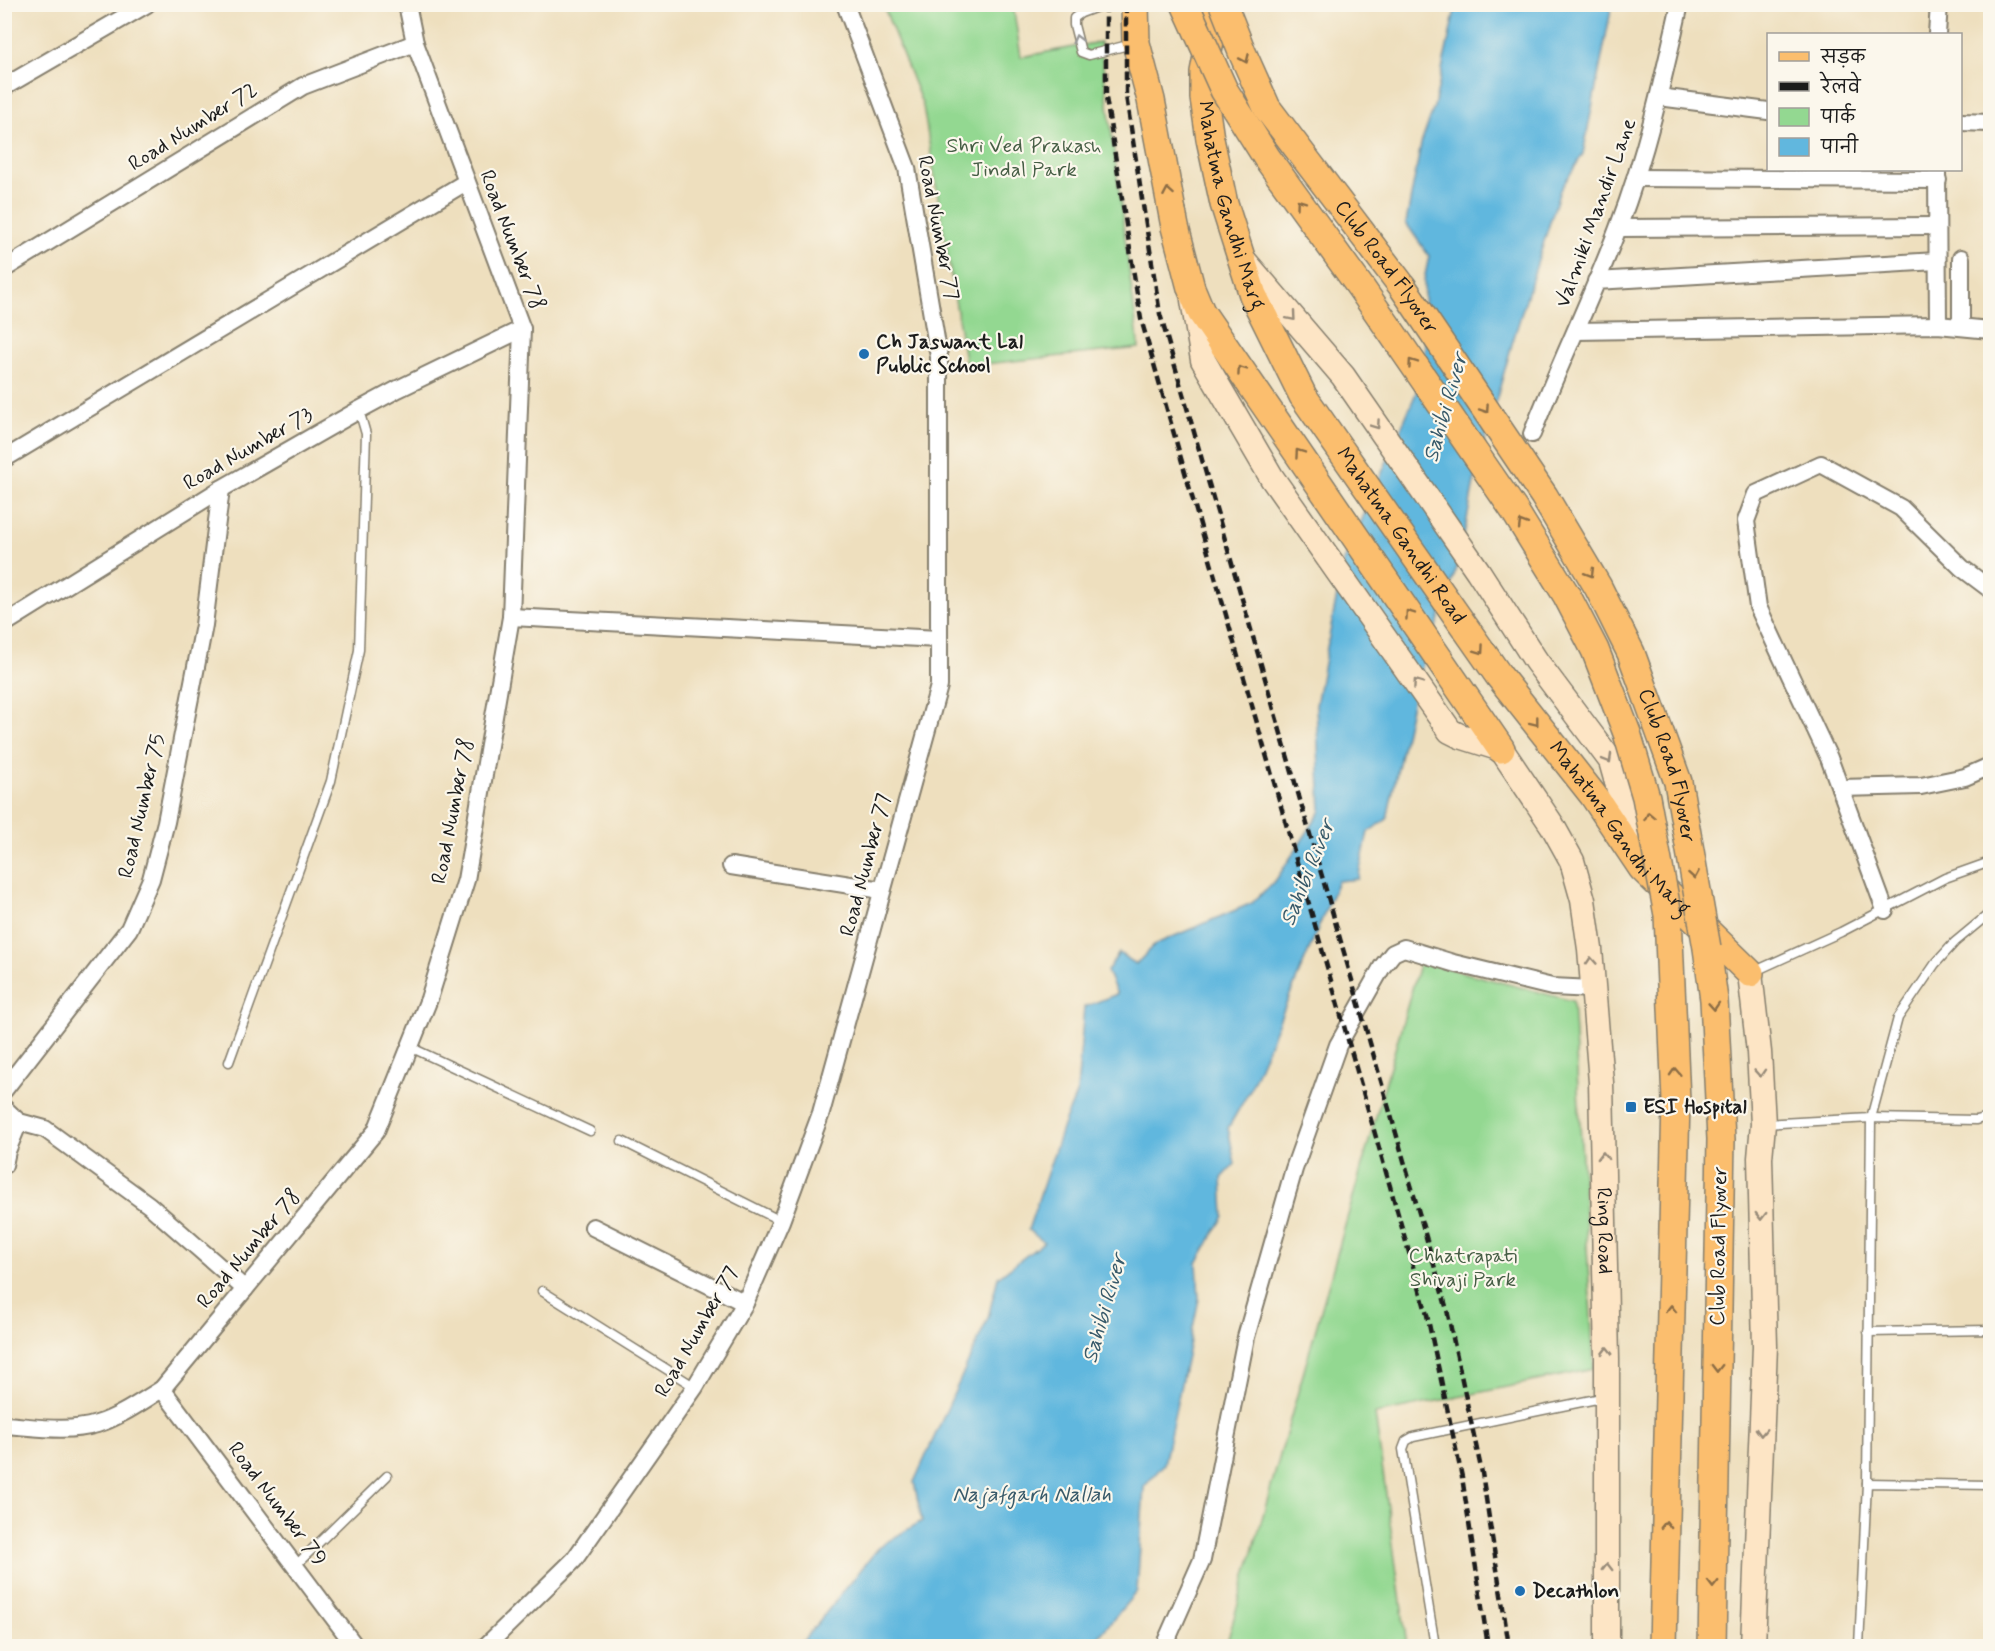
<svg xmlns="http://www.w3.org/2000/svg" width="1995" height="1651" font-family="Mynerve,'Playpen Sans Deva',sans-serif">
	<rect width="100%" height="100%" fill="#fbf7ec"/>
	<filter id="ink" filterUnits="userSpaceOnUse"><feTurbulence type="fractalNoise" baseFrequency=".0167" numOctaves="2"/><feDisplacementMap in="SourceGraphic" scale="12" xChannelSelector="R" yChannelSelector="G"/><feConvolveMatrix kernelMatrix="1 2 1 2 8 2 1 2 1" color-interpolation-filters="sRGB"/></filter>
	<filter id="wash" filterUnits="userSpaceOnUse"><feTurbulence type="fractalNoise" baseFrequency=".008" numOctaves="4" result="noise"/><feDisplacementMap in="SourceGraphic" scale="24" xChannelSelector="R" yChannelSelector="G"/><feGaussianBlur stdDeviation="1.35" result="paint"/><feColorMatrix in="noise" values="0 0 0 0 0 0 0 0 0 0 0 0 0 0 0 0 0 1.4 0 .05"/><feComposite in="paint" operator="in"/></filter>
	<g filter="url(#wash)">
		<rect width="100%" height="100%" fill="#eedfbe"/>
		<g fill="#93d891" stroke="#587a56" stroke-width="1.5">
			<path d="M883,5H1013L1021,57L1100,42L1139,348L966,366L923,106Z"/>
			<path d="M1420,961L1573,1001L1594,1369L1375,1414L1407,1646H1226Z"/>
		</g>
		<path fill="#61b7de" stroke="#3e6a7d" stroke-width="1.5" d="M1456,5H1612L1583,154L1560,190L1512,344L1476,472L1459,562L1416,684L1387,819L1368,832L1358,879L1338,881L1250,1090L1228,1128L1235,1164L1222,1178L1224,1216L1197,1263L1199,1299L1164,1464L1144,1487L1137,1591L1091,1646H799L880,1546L922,1521L914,1482L988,1318L998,1277L1044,1242L1028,1230L1064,1123L1077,1092L1084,1007L1117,994L1107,971L1119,953L1136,964L1156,944L1252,903L1276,880L1321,811L1316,705L1343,564L1416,393L1425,346L1424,280L1429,256L1406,223L1421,144L1434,107Z"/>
	</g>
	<g filter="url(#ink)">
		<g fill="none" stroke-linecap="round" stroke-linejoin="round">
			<defs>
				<g id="lane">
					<path d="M1105,4L1081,13L1074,18V25L1081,52L1089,55L1132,44"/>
					<path d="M1753,972L1841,932L1945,878L1990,862"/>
					<path d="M410,1047L590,1131"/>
					<path d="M229,1062L331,781L359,650L366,434L359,410"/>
					<path d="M1764,1124L1871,1118L1976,1120L1990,1116"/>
					<path d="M622,1141L781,1221"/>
					<path d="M542,1291L695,1387"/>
					<path d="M1868,1332L1990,1330"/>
					<path d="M1867,1483L1871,1118L1898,1018L1935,964L1955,942L1990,913"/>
					<path d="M295,1566L387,1476"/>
					<path d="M1435,1646L1403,1449L1406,1441L1413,1437L1606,1397"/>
					<path d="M1859,1646L1867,1483L1990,1485"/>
				</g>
				<g id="street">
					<path d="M1937,34L1939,4"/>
					<path d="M4,87L147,4"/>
					<path d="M1659,97L1768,111"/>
					<path d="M1960,122L1990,123"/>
					<path d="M1937,170L1938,325"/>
					<path d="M1635,178L1938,180"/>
					<path d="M1619,228L1937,226"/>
					<path d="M1961,258V327"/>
					<path d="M4,269L303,86L415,43"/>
					<path d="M1596,281L1937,261"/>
					<path d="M1576,331L1938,325L1990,330"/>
					<path d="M1532,434C1559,364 1592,298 1618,228C1646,155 1663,80 1680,4"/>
					<path d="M4,459L466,182"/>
					<path d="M511,617L939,639"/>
					<path d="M4,624L221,489L359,410L398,389L522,329"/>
					<path d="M1840,788L1921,786L1965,777L1990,766"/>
					<path d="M731,866L882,890"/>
					<path d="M1885,910L1829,758L1758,607L1746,521L1756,494L1821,464L1901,508L1962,568L1990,589"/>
					<path d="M4,1090L129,929L151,879L166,822L204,625L221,489"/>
					<path d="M4,1108L19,1122L45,1129L149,1205L245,1289"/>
					<path d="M4,1165L7,1151L19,1122"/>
					<path d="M593,1227L745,1303"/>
					<path d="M162,1389L355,1646"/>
					<path d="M4,1425C35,1427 68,1433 97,1424C120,1417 142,1401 162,1389L376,1131L429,999L466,880L511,617L522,329L415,43L407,4"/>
					<path d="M486,1646L574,1560L695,1387L745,1303L781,1221L821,1113L939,686V357L907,168L845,4"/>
					<path d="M1164,1646L1202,1560L1246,1337L1294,1169L1338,1045L1382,967L1393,953L1404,948L1453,963L1552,987L1593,989"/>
				</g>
				<g id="secondary">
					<path d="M1242,258L1343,376L1478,571L1536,661L1611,761L1638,857"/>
					<path id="s1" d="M1193,300L1203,360L1272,478L1450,731L1460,736L1501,749L1552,825L1572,861L1583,900L1590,949L1601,1082L1607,1359V1646"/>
					<path d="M1750,973L1759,1052L1763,1124L1760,1158L1765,1346L1753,1646"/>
				</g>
				<g id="primary">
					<path d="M1135,4L1136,43L1151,100L1175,227L1191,288L1201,312L1501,749"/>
					<path id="s2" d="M1217,4L1204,72V98L1210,139L1224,204L1253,295L1303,396L1499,676L1593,795L1642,868L1750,973"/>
					<path d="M1707,948L1714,1000L1721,1139L1712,1646"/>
					<path d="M1663,1646L1676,1101L1668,915"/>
				</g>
			</defs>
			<use href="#lane" stroke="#857e6d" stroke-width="11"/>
			<use href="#street" stroke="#857e6d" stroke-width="20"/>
			<use href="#secondary" stroke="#857e6d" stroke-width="27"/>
			<use href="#primary" stroke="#857e6d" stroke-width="30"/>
			<use href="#lane" stroke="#fff" stroke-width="8"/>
			<use href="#street" stroke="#fff" stroke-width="16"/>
			<use href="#secondary" stroke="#fde5c5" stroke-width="24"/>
			<use href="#primary" stroke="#fbbe6e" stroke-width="27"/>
			<g stroke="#1c1c1c" stroke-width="4.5" stroke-dasharray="9 4.5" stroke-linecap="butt">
				<path d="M1106,4V98L1141,319L1427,1315L1462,1477L1488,1646"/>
				<path d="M1126,4V96L1160,314L1447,1310L1482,1473L1509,1646"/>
			</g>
			<defs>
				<g id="primary-bridge">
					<path d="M1185,4L1224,90L1267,158L1361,288L1514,510L1567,596L1595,650L1627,733L1646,797L1668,915"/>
					<path id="s3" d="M1223,4L1242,52L1267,108L1402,286L1544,496L1598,587L1631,653L1678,782L1707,948"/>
				</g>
			</defs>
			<use href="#primary-bridge" stroke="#857e6d" stroke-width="30" stroke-linecap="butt"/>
			<use href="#primary-bridge" stroke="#fbbe6e" stroke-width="27"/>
		</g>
		<defs><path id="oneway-chevron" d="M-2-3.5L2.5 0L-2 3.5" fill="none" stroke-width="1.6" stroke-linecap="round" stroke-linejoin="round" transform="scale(1.5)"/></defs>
		<use stroke="#999" href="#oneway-chevron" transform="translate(1077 39) rotate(-104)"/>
		<g stroke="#8c6d45">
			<use href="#oneway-chevron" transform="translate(1245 59) rotate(66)"/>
			<use href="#oneway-chevron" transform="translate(1168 192) rotate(-100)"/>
			<use href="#oneway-chevron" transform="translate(1300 203) rotate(-126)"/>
			<use href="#oneway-chevron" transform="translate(1412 363) rotate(-125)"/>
			<use href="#oneway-chevron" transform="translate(1241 370) rotate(-125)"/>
			<use href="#oneway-chevron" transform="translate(1485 409) rotate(56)"/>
			<use href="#oneway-chevron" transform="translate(1299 453) rotate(-125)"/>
			<use href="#oneway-chevron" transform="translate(1522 524) rotate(-121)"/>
			<use href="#oneway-chevron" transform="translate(1590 573) rotate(59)"/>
			<use href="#oneway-chevron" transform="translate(1409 614) rotate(-125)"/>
			<use href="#oneway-chevron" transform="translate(1480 650) rotate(55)"/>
			<use href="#oneway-chevron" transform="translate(1535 722) rotate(52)"/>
			<use href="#oneway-chevron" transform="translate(1649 816) rotate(-101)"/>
			<use href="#oneway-chevron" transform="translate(1694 875) rotate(80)"/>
			<use href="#oneway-chevron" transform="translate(1714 1006) rotate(86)"/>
			<use href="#oneway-chevron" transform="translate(1675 1072) rotate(-93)"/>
			<use href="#oneway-chevron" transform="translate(1671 1309) rotate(-89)"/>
			<use href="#oneway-chevron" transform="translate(1717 1368) rotate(91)"/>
			<use href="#oneway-chevron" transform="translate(1666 1525) rotate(-89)"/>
			<use href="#oneway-chevron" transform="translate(1713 1584) rotate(91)"/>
		</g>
		<g stroke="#988b79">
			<use href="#oneway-chevron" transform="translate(1292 317) rotate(49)"/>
			<use href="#oneway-chevron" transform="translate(1376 425) rotate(55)"/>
			<use href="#oneway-chevron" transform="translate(1417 683) rotate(-125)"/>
			<use href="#oneway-chevron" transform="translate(1608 759) rotate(60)"/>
			<use href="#oneway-chevron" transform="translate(1591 961) rotate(-94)"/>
			<use href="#oneway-chevron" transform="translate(1760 1073) rotate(86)"/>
			<use href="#oneway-chevron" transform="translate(1603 1156) rotate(-91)"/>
			<use href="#oneway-chevron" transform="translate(1761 1216) rotate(90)"/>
			<use href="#oneway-chevron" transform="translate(1607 1351) rotate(-91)"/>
			<use href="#oneway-chevron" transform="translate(1761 1432) rotate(92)"/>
			<use href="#oneway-chevron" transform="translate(1607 1567) rotate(-90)"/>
		</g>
	</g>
	<g fill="#1f6fb2" stroke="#fbf7ec" stroke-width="2">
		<circle cx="864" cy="354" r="6"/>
		<rect x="1625" y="1101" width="12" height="12" rx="3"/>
		<circle cx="1520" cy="1591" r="6"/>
	</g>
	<g text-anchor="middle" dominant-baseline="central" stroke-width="4.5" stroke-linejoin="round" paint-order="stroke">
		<g font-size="21" fill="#1c1c1c" stroke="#fbf7ec">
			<text transform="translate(193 127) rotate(-32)">Road Number 72</text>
			<text stroke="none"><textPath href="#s2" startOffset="206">Mahatma Gandhi Marg</textPath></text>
			<text transform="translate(1596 213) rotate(-70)">Valmiki Mandir Lane</text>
			<text transform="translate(938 228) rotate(79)">Road Number 77</text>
			<text transform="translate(512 240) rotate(69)">Road Number 78</text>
			<text stroke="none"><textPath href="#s3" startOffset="312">Club Road Flyover</textPath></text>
			<text transform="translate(248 449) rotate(-30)">Road Number 73</text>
			<text stroke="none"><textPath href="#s2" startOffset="582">Mahatma Gandhi Road</textPath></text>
			<text stroke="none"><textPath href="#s3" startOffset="888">Club Road Flyover</textPath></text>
			<text transform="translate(142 806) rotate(-77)">Road Number 75</text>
			<text transform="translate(453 811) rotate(-79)">Road Number 78</text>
			<text stroke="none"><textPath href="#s2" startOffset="948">Mahatma Gandhi Marg</textPath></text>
			<text transform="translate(866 865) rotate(-75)">Road Number 77</text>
			<text stroke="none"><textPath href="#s1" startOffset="1066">Ring Road</textPath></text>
			<text transform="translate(1719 1246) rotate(-89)">Club Road Flyover</text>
			<text transform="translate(249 1249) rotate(-50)">Road Number 78</text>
			<text transform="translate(697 1332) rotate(-60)">Road Number 77</text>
			<text transform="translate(277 1504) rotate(53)">Road Number 79</text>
		</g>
		<g font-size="21" fill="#465e45" stroke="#fbf7ec">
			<text x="1024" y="146">Shri Ved Prakash<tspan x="1024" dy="24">Jindal Park</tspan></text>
			<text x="1463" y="1256">Chhatrapati<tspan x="1463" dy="24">Shivaji Park</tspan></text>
		</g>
		<g font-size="21" font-weight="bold" fill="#1c1c1c" stroke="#fbf7ec" text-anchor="start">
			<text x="876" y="342">Ch Jaswant Lal<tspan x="876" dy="24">Public School</tspan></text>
			<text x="1643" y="1107">ESI Hospital</text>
			<text x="1532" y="1591">Decathlon</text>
		</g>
		<g font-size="22" font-style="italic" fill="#385a6a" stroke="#fbf7ec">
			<text transform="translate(1446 408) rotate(-74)">Sahibi River</text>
			<text transform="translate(1308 873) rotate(-68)">Sahibi River</text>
			<text transform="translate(1105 1309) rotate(-74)">Sahibi River</text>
			<text x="1032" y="1495">Najafgarh Nallah</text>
		</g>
	</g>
	<rect width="1995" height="1651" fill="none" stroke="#fbf7ec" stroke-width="24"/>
	<rect x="1767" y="33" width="195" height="138" fill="#fbf7ec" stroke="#a29f99" stroke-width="1.5"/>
	<rect x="1779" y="52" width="30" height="9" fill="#fbbe6e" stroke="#a29f99" stroke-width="1.5"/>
	<text x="1821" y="63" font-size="18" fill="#1c1c1c">सड़क</text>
	<rect x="1779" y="82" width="30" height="9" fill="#1c1c1c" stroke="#a29f99" stroke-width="1.5"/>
	<text x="1821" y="93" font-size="18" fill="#1c1c1c">रेलवे</text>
	<rect x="1779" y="108" width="30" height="18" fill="#93d891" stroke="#a29f99" stroke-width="1.5"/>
	<text x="1821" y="123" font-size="18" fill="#1c1c1c">पार्क</text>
	<rect x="1779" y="138" width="30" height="18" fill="#61b7de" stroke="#a29f99" stroke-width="1.5"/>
	<text x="1821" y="153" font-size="18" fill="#1c1c1c">पानी</text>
</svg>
